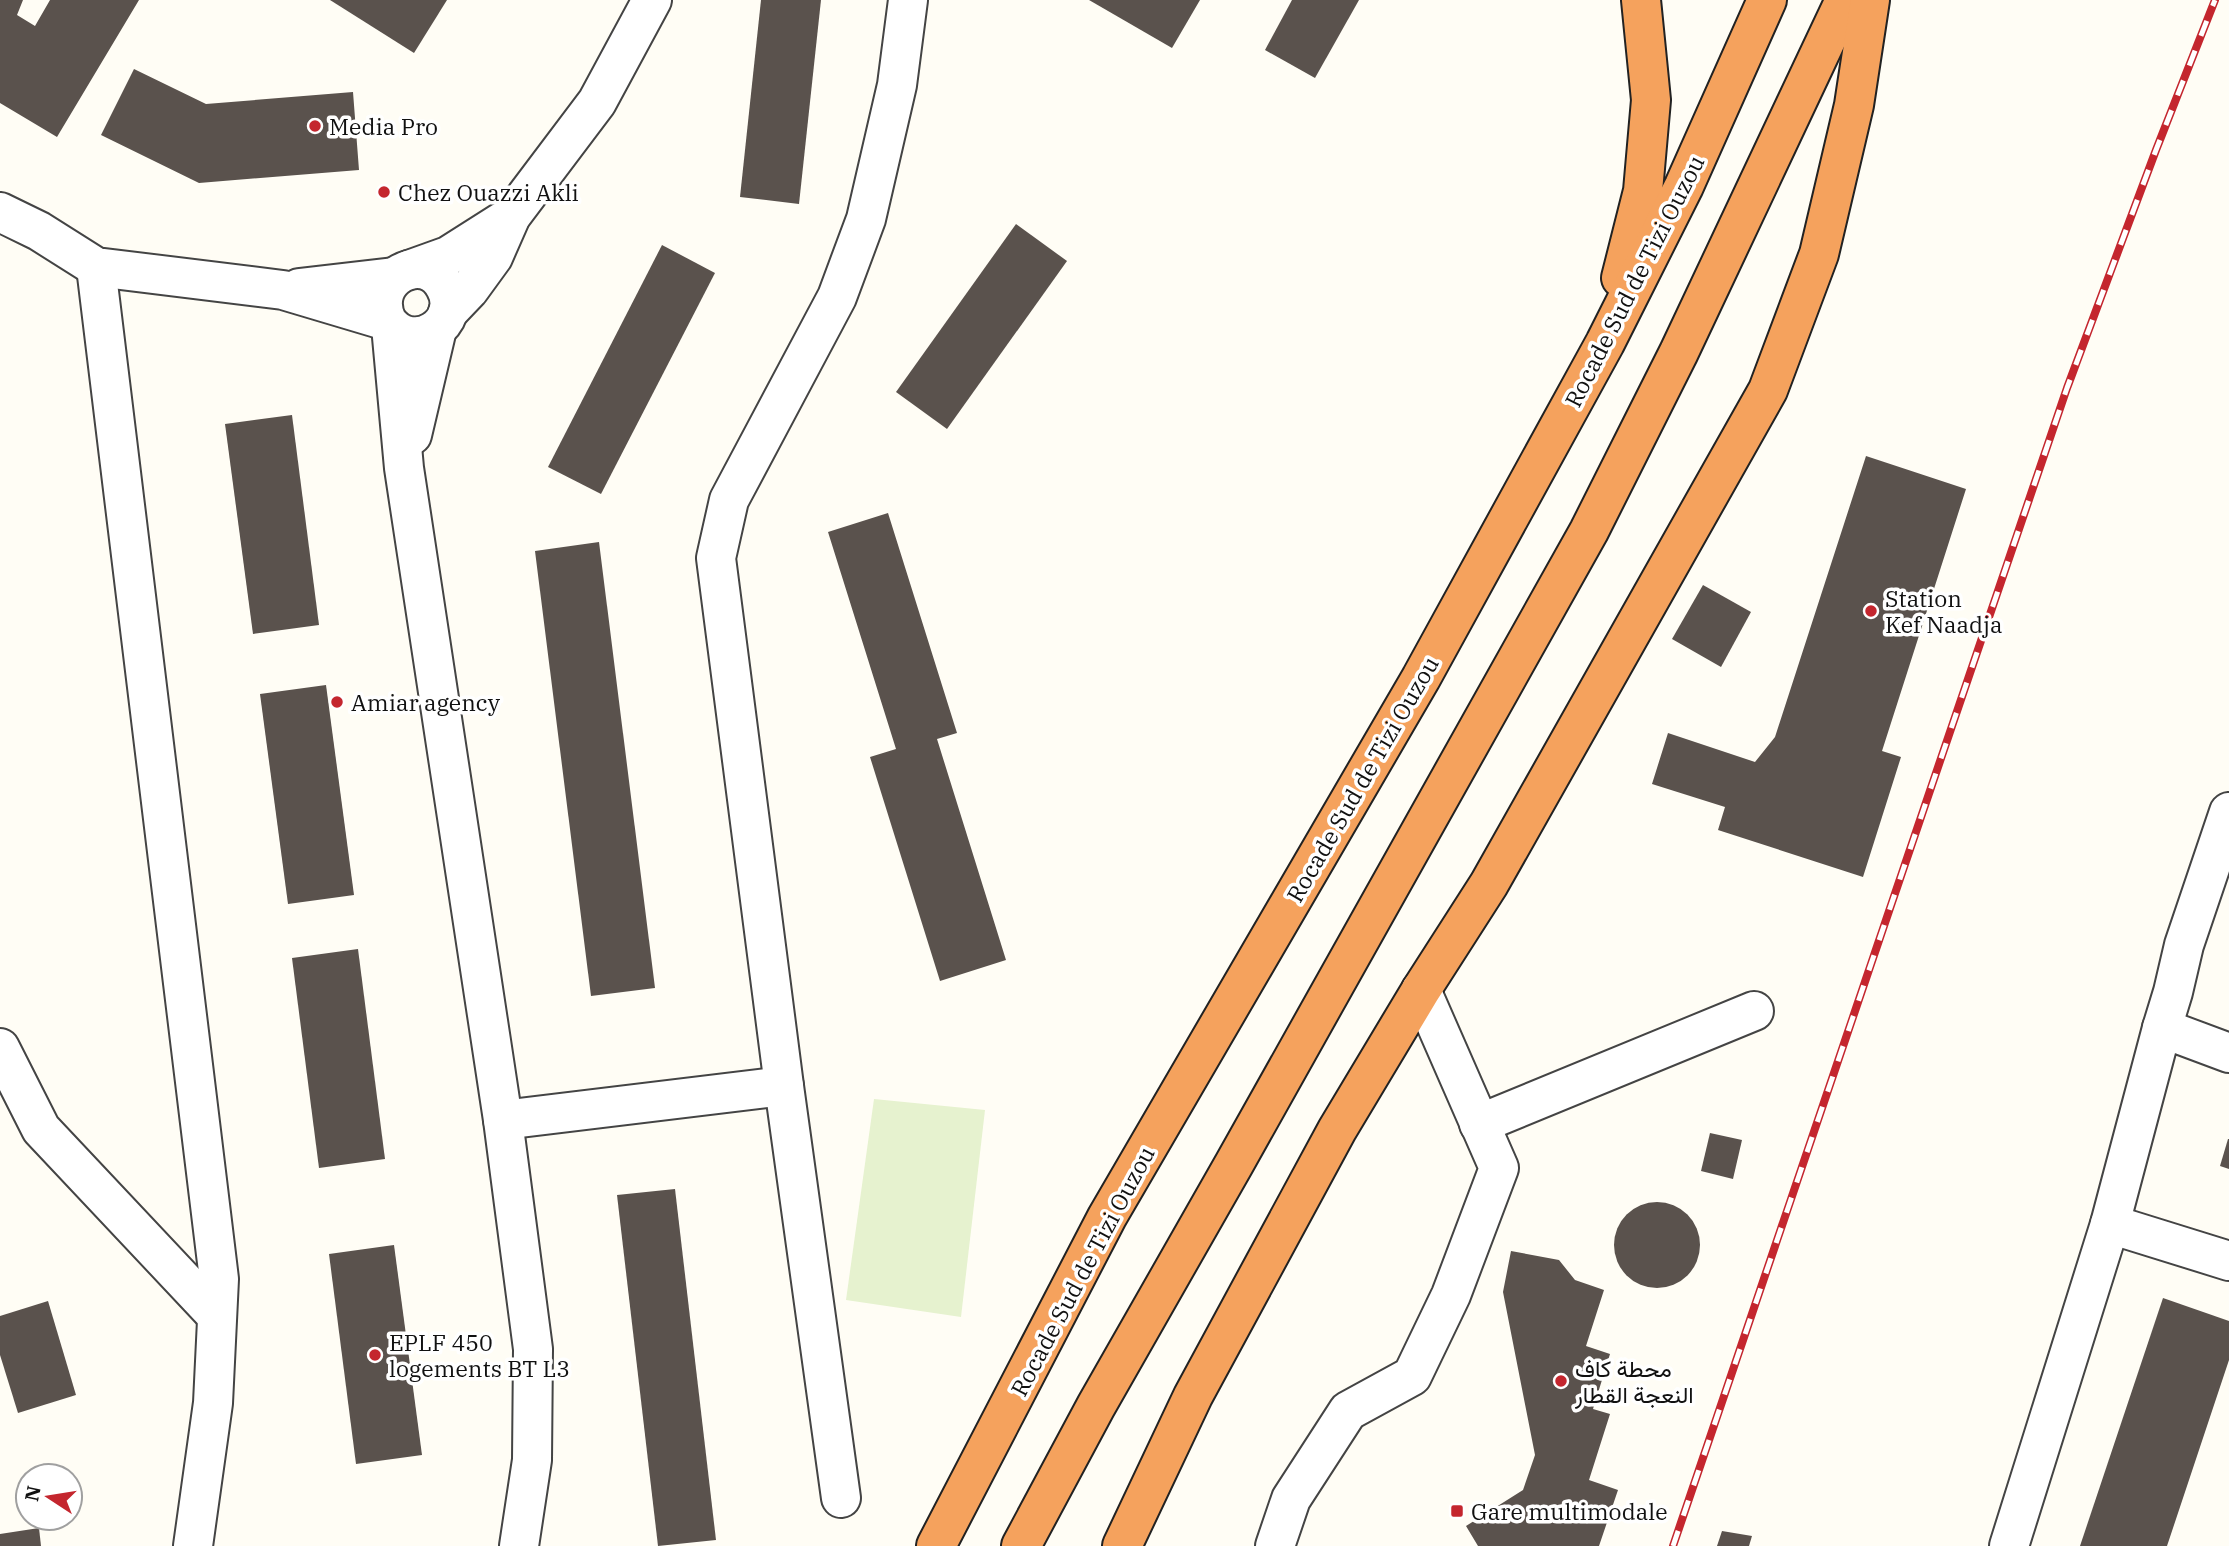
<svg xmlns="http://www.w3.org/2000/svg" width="2229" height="1546" font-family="'IBM Plex Serif',Vazirmatn,serif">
	<rect width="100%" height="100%" fill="#fffdf5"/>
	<path fill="#e6f2cf" d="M874,1099L985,1110L961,1317L846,1300Z"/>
	<g fill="#5a524d">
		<path d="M0,0H23L17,15L35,26L50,0H139L57,137L0,103Z"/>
		<path d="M330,0H447L414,53Z"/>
		<path d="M761,0H821L799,204L740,197Z"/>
		<path d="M1089,0H1200L1172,48Z"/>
		<path d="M1292,0H1359L1315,78L1265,50Z"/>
		<path d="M134,69L206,104L353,92L359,170L199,183L101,135Z"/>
		<path d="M1016,224L1067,261L947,429L896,392Z"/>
		<path d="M662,245L715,273L601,494L548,467Z"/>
		<path d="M292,415L319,625L253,634L225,424Z"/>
		<path d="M1866,456L1966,489L1882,751L1901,757L1863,877L1718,830L1725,807L1652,784L1668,733L1755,762L1775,737Z"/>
		<path d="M888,513L957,733L937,739L1006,960L940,981L870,757L896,749L828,532Z"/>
		<path d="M599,542L655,988L591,996L535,551Z"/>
		<path d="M1703,585L1751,612L1721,667L1672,639Z"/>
		<path d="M326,685L354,895L288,904L260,694Z"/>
		<path d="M358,949L385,1159L319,1168L292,958Z"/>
		<path d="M1710,1133L1742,1140L1733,1179L1701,1171Z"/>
		<path d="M2228,1139H2229V1169L2220,1166Z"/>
		<path d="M675,1189L716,1540L658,1546L617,1195Z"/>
		<circle cx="1657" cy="1245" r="43"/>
		<path d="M394,1245L422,1455L356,1464L329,1254Z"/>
		<path d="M1511,1251L1559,1260L1575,1280L1604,1290L1586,1346L1610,1354L1593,1409L1610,1414L1589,1480L1618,1490L1599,1546H1478L1466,1526L1523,1490L1535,1455L1503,1292Z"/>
		<path d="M2163,1298L2229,1321V1360L2167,1546H2080Z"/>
		<path d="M48,1301L76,1395L18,1413L0,1355V1316Z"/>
		<path d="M39,1528L41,1546H0V1534Z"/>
		<path d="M1722,1531L1752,1536L1749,1546H1717Z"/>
	</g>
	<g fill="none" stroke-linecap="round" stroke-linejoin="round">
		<defs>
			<g id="minor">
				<path d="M0,212L39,231L96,267L283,290L387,321C413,357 465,323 445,287C425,248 367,278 387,321"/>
				<path d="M96,267L219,1279L213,1403L193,1546"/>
				<path d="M409,270L448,256L511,216"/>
				<path d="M299,288L394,277"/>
				<path d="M448,312L469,290L493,257L511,216L597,102L652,0"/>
				<path d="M391,326L404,468L503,1120L533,1349L532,1460L519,1546"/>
				<path d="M412,435L437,329"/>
				<path d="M2162,1028L2173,992L2184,945L2229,812"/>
				<path d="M0,1048L41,1129L217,1316"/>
				<path d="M503,1120L784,1086"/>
				<path d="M1479,1124L1754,1011"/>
				<path d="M2110,1224L2229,1261"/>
				<path d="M841,1498L784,1086L716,558L729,500L837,297L866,219L897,85L908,0"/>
				<path d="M1275,1546L1291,1499L1348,1411L1412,1376L1451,1295L1499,1168L1421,990"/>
				<path d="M2009,1546L2110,1224L2162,1028L2229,1053"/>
			</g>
			<g id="highway">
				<path d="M1621,278L1643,191L1651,100L1641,0"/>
				<path d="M936,1546L1107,1217L1421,678L1605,343L1684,186L1767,0"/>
				<path d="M1021,1546L1096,1406L1234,1164L1589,531L1679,352L1845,0"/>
				<path d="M1122,1546L1193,1396L1337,1130L1421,990L1489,884L1768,390L1819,254L1854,105L1870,0"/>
			</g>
		</defs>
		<use href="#minor" stroke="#444" stroke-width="42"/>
		<use href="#highway" stroke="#222" stroke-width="42"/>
		<use href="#minor" stroke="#fff" stroke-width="38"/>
		<use href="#highway" stroke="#f5a25d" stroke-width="38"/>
		<defs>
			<path id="rail" d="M1673,1546L2067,388L2156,150L2215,0"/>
		</defs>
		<use href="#rail" stroke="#c4262e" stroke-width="8"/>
		<use href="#rail" stroke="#fff" stroke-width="5" stroke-dasharray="16" stroke-linecap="butt"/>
	</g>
	<g fill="#c4262e" stroke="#fff" stroke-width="2.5">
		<circle cx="315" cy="126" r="7"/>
		<circle cx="384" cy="192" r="7"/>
		<circle cx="1871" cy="611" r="7"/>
		<circle cx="337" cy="702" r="7"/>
		<circle cx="375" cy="1355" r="7"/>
		<circle cx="1561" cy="1381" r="7"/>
		<rect x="1450" y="1504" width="14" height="14" rx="3.5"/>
	</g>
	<g text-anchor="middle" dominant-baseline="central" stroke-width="7" stroke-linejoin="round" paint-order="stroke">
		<g font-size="23" fill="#111" stroke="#fff" text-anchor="start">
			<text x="329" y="126">Media Pro</text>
			<text x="398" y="192">Chez Ouazzi Akli</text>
			<text x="1885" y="598">Station<tspan x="1885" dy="26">Kef Naadja</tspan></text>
			<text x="351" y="702">Amiar agency</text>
			<text x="389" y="1342">EPLF 450<tspan x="389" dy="26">logements BT L3</tspan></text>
			<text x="1575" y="1368">محطة كاف<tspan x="1575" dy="26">النعجة القطار</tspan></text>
			<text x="1471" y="1511">Gare multimodale</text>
		</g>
		<g font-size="23" fill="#111" stroke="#fff">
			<text transform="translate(1634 281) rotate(-63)">Rocade Sud de Tizi Ouzou</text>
			<text transform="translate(1362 779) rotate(-60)">Rocade Sud de Tizi Ouzou</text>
			<text transform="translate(1082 1271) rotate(-62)">Rocade Sud de Tizi Ouzou</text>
		</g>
	</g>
	<g transform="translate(49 1497) rotate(282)"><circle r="33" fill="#ffffff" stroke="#a0a0a0" stroke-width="2"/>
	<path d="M0-5L12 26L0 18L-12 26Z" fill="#c4262e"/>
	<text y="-10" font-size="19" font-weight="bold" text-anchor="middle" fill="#111111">N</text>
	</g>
</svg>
